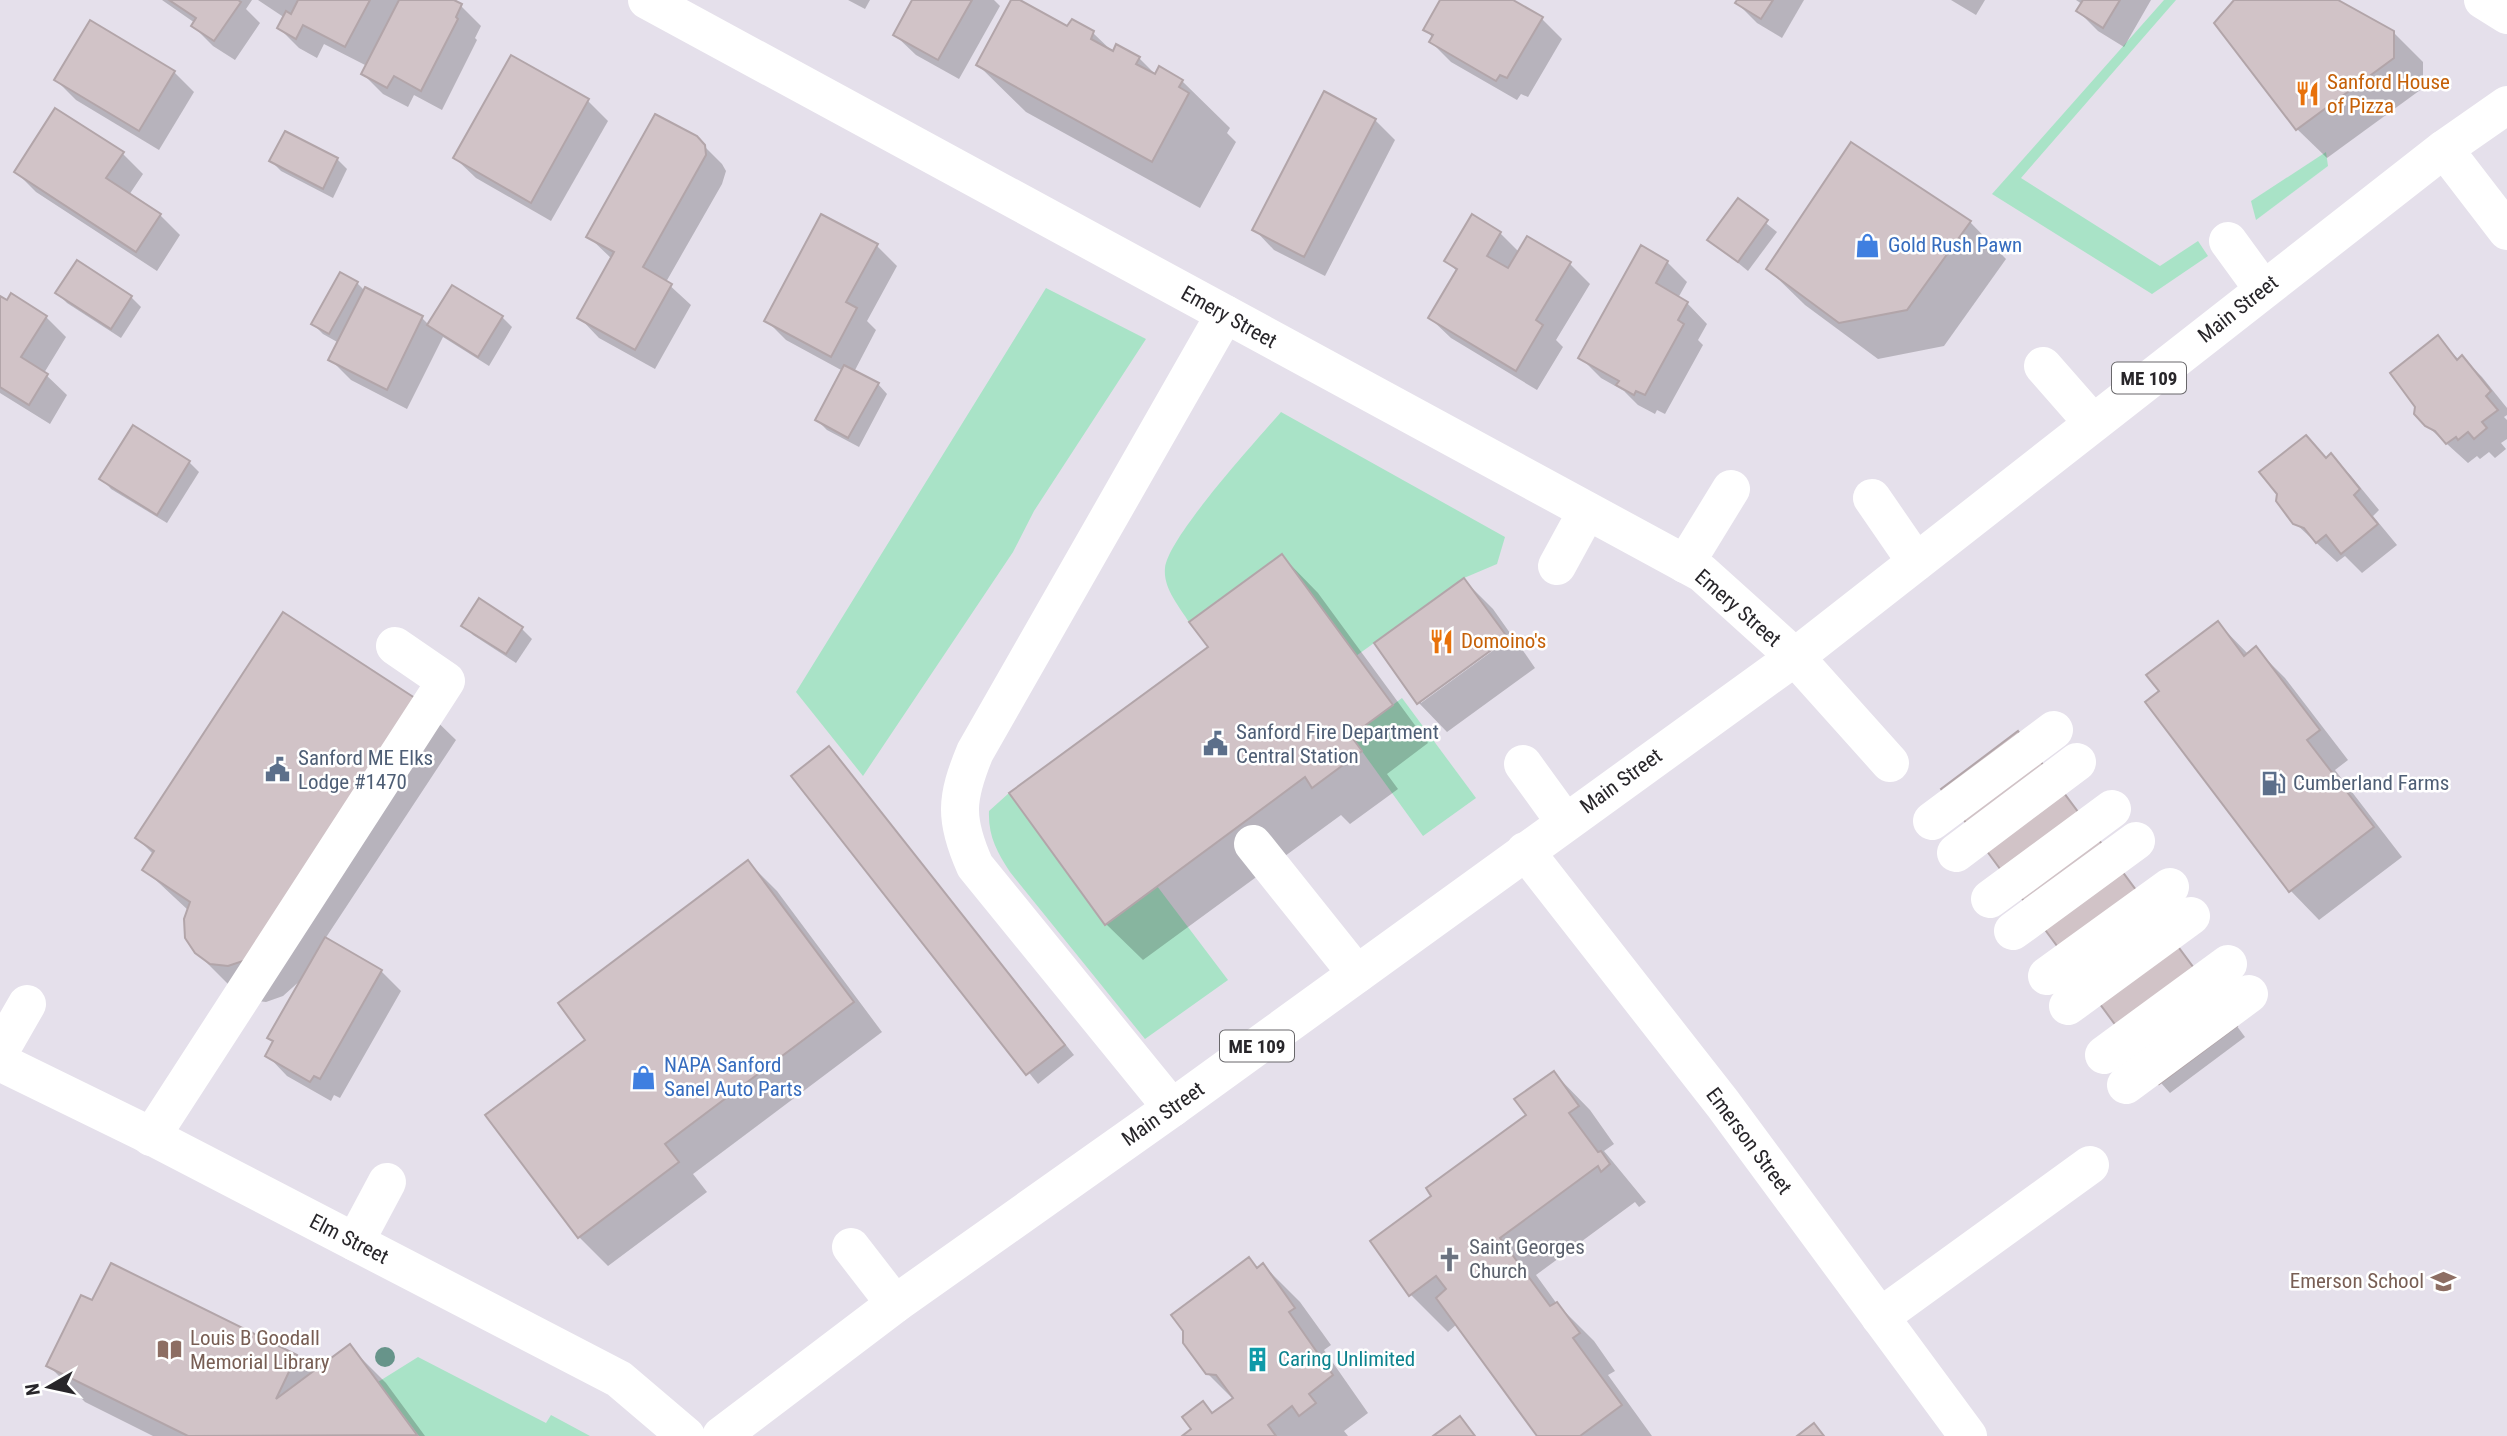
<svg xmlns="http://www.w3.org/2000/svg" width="2507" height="1436" font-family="'Roboto Condensed',sans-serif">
	<rect width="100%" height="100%" fill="#e5e0eb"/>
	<g fill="#a9e3c7">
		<path d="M2164,0H2176L2021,178L2160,266L2198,241L2208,256L2152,294L1992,194Z"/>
		<path d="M2326,152L2328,166L2256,220L2251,201Z"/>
		<path d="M1046,288L1146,339L1034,511L1013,552L863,776L796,692Z"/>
		<path d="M1281,412L1505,537L1497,564L1464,578L1356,656L1282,554L1189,622C1179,606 1163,588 1165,568C1168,537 1257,440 1281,412Z"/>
		<path d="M1402,698L1476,798L1423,836L1351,736Z"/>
		<path d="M1009,793L1105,925L1157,886L1228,980L1145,1039L1010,872C997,852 988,836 989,811Z"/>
		<path d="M418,1357L546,1423L551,1415L590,1436H419L378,1382Z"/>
	</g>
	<g fill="#0003">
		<path d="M162,0H252L246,9L260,23L235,60L213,46L193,26L195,23Z"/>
		<path d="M258,0H450L461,6L481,26L475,38L477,40L442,110L414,95L408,107L383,94L363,74L367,66L324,44L317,58L299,48L279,28L285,18Z"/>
		<path d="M848,0H870L865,9Z"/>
		<path d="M914,0H994L1000,6L959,79L916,55L895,35Z"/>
		<path d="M1013,0L1068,28L1093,33L1114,53L1139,58L1156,75L1182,81L1230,128L1227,133L1236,142L1200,208L1026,112L978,65Z"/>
		<path d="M1442,0H1510L1542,19L1562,39L1528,97L1521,94L1517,100L1451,62L1431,42L1433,38L1426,30Z"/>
		<path d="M1739,0H1804L1782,38L1757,23L1737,3Z"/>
		<path d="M1951,0H1985L1976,15Z"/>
		<path d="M2076,0H2151L2124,47L2098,31L2078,11L2082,4Z"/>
		<path d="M2236,0H2335L2393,32L2423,62V88L2327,158L2297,129Z"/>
		<path d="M174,72L194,92L159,150L76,100L56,80Z"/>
		<path d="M588,101L608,121L551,221L476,178L455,158Z"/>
		<path d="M1375,120L1395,140L1325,276L1274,250L1254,229Z"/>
		<path d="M701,143L722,164L726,171L722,184L666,282L691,305L655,369L599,338L579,317L612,259L589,237Z"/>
		<path d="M122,153L143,174L129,195L160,215L180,235L157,271L36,192L16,172Z"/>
		<path d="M337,159L347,169L333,198L281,171L271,161Z"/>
		<path d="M1738,201L1777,232L1748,271L1710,240Z"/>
		<path d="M1970,222L2006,259L1944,346L1878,359L1805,305L1768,269Z"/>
		<path d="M1500,233L1519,252L1570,264L1590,284L1556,340L1563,347L1537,390L1451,338L1430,318L1458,272L1446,261Z"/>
		<path d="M877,246L897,266L867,321L876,330L854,372L878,384L887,394L859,447L827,430L817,420L843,371L786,340L766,320Z"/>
		<path d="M1667,262L1687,282L1678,298L1687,303L1707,324L1698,340L1703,345L1665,414L1657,410L1655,414L1638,405L1624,391L1601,378L1581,358Z"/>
		<path d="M77,263L131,297L141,307L121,338L67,303L57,293Z"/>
		<path d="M357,283L365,291L366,289L422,318L429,325L502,317L512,327L489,366L443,337L407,409L351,380L330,359L339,343L323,334L313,324Z"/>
		<path d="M0,298L46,317L66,337L44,373L67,395L50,424L0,393Z"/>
		<path d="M2438,338L2459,360L2462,357L2482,377L2507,408V415L2504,417L2507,420V439L2501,443L2506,449L2495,458L2489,452L2480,459L2477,456L2468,463L2426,425Z"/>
		<path d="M2306,437L2328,459L2331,456L2351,476L2379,510L2373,516L2397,545L2362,573L2345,556L2337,562L2295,523Z"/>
		<path d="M189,462L199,472L167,523L111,489L102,479Z"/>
		<path d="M1282,556L1318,593L1428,743L1387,774L1398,789L1350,824L1341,815L1143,960L1106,924L1211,647Z"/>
		<path d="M1464,580L1493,609L1510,633L1421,698V703L1513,636L1535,668L1447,732L1418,702Z"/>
		<path d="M2218,623L2248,654L2256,649L2285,678L2348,760L2335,770L2402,857L2319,920L2290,890Z"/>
		<path d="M464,625L522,629L532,639L516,663L473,635Z"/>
		<path d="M419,704L456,740L325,939L381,971L401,991L340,1098L334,1095L331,1101L287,1076L267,1055L274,1043L269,1038L302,979L283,996L266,1002L249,1000L234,990L196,952L189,911L144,869L153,854L137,838Z"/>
		<path d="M2028,744L2245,1037L2170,1093L2161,1083Z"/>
		<path d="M829,748L1074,1055L1038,1084L793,777Z"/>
		<path d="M748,862L777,891L882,1032L693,1174L707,1192L608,1266L579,1237L588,1040Z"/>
		<path d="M1554,1073L1590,1110L1614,1144L1604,1151L1646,1202L1639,1207L1635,1202L1536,1275L1557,1304L1594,1341L1615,1371L1608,1375L1652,1436H1539L1457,1324L1448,1332L1411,1295L1373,1242L1433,1196L1528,1116Z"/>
		<path d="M1249,1259L1258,1269L1263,1265L1300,1302L1331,1345L1324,1350L1368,1413L1344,1431L1348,1436H1185L1194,1430L1203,1403L1214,1414L1234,1400L1207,1373Z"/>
		<path d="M93,1303L296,1357L313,1374L349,1346L386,1383L425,1436H153L85,1402L48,1365Z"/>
	</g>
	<g fill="#d1c3c7" stroke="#b2a5a9" stroke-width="2">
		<path d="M169,0H238L241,2L214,41L191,26L196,18Z"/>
		<path d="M298,0H370L345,47L303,25L296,39L277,28L286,11L291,14Z"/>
		<path d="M399,0H454L462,4L456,17L458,19L421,91L394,76L387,88L361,74Z"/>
		<path d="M912,0H972L938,60L893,35Z"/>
		<path d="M1011,0H1020L1067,26L1072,19L1094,31L1091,39L1113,51L1116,44L1140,57L1136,64L1155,74L1159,66L1183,80L1179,87L1189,93L1152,162L976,65Z"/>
		<path d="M1440,0H1513L1543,17L1507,78L1500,75L1496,81L1429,42L1433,35L1423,30Z"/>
		<path d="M1737,0H1773L1761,19L1735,3Z"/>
		<path d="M2083,0H2120L2103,28L2076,11Z"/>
		<path d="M2234,0H2338L2394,31V58L2296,130L2214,23Z"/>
		<path d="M90,20L175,71L139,131L54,80Z"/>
		<path d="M511,55L589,99L531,203L453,158Z"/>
		<path d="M1324,91L1376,119L1304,257L1252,230Z"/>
		<path d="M55,108L124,152L106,178L161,214L136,252L14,172Z"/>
		<path d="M655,114L697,136L705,145L706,155L643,267L672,284L635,350L577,318L614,252L586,237Z"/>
		<path d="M285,131L338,158L323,189L269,161Z"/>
		<path d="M1851,142L1971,221L1907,310L1839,323L1766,269Z"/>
		<path d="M1738,198L1768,220L1738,262L1707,240Z"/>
		<path d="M821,214L878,244L846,302L857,308L831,357L764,321Z"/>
		<path d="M1472,214L1501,232L1487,256L1508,268L1527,236L1571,262L1536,320L1543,325L1516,371L1428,318L1457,269L1444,261Z"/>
		<path d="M1641,245L1668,261L1656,283L1688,302L1678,320L1684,324L1645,395L1636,391L1634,395L1616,385L1619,381L1578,358Z"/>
		<path d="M77,260L132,296L111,329L55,293Z"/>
		<path d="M340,272L358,282L329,334L311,324Z"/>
		<path d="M452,285L503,316L478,357L427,325Z"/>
		<path d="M365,287L423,316L387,390L328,360Z"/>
		<path d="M11,293L47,316L21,357L48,374L29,405L0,387V296L7,300Z"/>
		<path d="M2438,335L2457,360L2462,355L2491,391L2486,396L2498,410L2482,422L2487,428L2474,439L2468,432L2458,440L2456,437L2446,444L2435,431L2425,426L2414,414L2415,407L2390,373Z"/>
		<path d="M844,365L879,383L848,438L815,420Z"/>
		<path d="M133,425L190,461L157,515L99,479Z"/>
		<path d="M2306,435L2326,458L2331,453L2360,489L2354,495L2378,524L2341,554L2326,535L2316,543L2304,528L2293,524L2276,501L2277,494L2259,472Z"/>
		<path d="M1282,554L1393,705L1351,736L1362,751L1312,788L1305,777L1105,925L1009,793L1208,647L1189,622Z"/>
		<path d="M1464,578L1508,638L1417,704L1374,643Z"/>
		<path d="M479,598L523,627L506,654L461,626Z"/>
		<path d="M283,612L421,702L246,960L228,966L210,964L195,953L185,938L184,919L190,902L142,870L154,851L135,838Z"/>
		<path d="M2218,621L2244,656L2256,646L2320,730L2307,740L2374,827L2289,892L2145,702L2159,691L2146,675Z"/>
		<path d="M2018,731L2237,1026L2159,1084L1941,789Z"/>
		<path d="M829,746L1065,1045L1026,1075L791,776Z"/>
		<path d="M748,860L854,1002L665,1144L679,1162L578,1238L485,1115L585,1040L558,1003Z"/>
		<path d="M325,937L382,970L320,1079L314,1076L310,1082L265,1056L273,1041L267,1038Z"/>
		<path d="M1554,1071L1579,1106L1569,1113L1598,1152L1601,1151L1610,1164L1601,1172L1598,1166L1500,1238L1550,1306L1557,1302L1580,1333L1573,1338L1622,1405L1580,1436H1537L1436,1298L1446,1289L1436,1276L1409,1296L1370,1241L1431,1196L1426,1188L1526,1115L1514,1099Z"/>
		<path d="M1249,1257L1257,1268L1263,1263L1295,1308L1289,1312L1333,1375L1309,1394L1316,1403L1299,1416L1292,1406L1268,1425L1276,1436H1182L1191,1429L1182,1417L1203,1401L1212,1413L1233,1398L1216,1375L1206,1374L1183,1343V1331L1171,1315Z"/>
		<path d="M111,1263L297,1355L276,1399L350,1344L417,1435L188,1436L46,1366L81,1295L92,1300Z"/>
		<path d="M1460,1416L1475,1436H1433Z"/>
		<path d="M1814,1423L1824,1436H1797Z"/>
	</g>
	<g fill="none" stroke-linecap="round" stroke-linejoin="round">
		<g stroke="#fff" stroke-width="38">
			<path d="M647,0L1702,573L1795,657L1890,763"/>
			<path d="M2483,0L2507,15"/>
			<path d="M2444,149L2507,231"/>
			<path d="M2228,241L2263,289"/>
			<path d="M2043,366L2093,423"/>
			<path d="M1872,498L1916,562"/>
			<path d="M1685,564L1731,489"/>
			<path d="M1557,566L1587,511"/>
			<path d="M1523,764L1565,822"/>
			<path d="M1932,821L2054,730"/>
			<path d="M1253,844L1357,974"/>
			<path d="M1525,851L1723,1104L1968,1436"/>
			<path d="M1956,853L2077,762"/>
			<path d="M1990,899L2112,809"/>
			<path d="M2013,931L2136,841"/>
			<path d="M2047,976L2170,887"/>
			<path d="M2068,1006L2191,916"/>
			<path d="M0,1051L27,1004"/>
			<path d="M2104,1055L2228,964"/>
			<path d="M0,1062L141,1131L619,1379L686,1436"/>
			<path d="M2126,1085L2249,994"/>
			<path d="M1172,1108L975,866C954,819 956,798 975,752L1225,314"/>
			<path d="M151,1137L446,681L395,646"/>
			<path d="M355,1242L387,1182"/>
			<path d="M851,1247L895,1304"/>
			<path d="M1880,1317L2090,1165"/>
		</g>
		<path stroke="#fff" stroke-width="38" d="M721,1436L895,1304L1172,1108L1795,657L2444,149L2507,105"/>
	</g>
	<circle fill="#67948a" cx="385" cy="1357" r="10"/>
	<defs>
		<symbol id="restaurant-bare" viewBox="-9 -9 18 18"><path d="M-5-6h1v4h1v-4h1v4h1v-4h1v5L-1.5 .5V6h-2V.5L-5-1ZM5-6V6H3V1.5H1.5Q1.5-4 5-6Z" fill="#e8710a" stroke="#fff" stroke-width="2.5" paint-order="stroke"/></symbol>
		<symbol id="shop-bare" viewBox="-9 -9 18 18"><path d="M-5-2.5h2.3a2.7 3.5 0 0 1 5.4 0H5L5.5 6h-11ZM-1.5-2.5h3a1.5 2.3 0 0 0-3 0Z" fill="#3f7fe0" stroke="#fff" stroke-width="2.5" paint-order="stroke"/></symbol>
		<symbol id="civic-bare" viewBox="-9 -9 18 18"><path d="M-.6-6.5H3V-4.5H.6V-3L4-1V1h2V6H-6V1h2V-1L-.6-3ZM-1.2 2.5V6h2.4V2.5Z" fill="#5c6f8a" stroke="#fff" stroke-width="2.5" paint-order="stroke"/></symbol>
		<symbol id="fuel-bare" viewBox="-9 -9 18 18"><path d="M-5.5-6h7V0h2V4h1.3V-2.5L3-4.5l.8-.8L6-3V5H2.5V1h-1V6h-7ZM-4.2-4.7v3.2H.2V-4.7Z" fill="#5c6f8a" stroke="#fff" stroke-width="2.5" paint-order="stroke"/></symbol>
		<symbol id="church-bare" viewBox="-9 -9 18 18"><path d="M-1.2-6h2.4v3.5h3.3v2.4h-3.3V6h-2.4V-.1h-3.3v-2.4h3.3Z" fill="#6b7280" stroke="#fff" stroke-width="2.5" paint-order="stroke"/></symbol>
		<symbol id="school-bare" viewBox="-9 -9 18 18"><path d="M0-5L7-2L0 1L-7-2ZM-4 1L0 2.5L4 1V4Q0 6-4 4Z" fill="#8d6e63" stroke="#fff" stroke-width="2.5" paint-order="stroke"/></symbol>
		<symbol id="library-bare" viewBox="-9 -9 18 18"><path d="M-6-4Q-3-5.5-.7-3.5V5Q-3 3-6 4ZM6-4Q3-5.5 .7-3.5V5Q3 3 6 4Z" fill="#8d6e63" stroke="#fff" stroke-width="2.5" paint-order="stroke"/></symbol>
		<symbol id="building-bare" viewBox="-9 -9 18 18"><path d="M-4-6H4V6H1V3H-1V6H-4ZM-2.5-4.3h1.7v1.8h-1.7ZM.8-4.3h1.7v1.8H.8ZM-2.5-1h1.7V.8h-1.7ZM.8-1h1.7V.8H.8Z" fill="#0f9aa8" stroke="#fff" stroke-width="2.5" paint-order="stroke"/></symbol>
	</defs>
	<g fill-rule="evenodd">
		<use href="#restaurant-bare" x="2290" y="76" width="35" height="35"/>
		<use href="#shop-bare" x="1850" y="228" width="35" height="35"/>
		<use href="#restaurant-bare" x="1424" y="624" width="35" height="35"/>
		<use href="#civic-bare" x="1198" y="726" width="35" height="35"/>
		<use href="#civic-bare" x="260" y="752" width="35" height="35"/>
		<use href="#fuel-bare" x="2256" y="766" width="35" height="35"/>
		<use href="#shop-bare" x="626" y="1060" width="35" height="35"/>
		<use href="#church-bare" x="1432" y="1242" width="35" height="35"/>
		<use href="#school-bare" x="2426" y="1264" width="35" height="35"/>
		<use href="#library-bare" x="152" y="1332" width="35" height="35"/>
		<use href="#building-bare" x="1240" y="1342" width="35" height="35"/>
	</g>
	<g text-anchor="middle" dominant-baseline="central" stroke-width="5" stroke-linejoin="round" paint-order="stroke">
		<g fill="#fff" stroke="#68676a" stroke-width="2">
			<rect x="2112" y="362.5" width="74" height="31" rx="5"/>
			<rect x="1220" y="1030.5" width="74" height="31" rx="5"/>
		</g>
		<g font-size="19" font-weight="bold" fill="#28262a">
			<text x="2149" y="378">ME 109</text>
			<text x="1257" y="1046">ME 109</text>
		</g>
		<g font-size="21" fill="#c56008" stroke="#fff" text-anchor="start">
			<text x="2327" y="82">Sanford House<tspan x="2327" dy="24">of Pizza</tspan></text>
			<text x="1461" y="641">Domoino's</text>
		</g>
		<g font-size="21" fill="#366cbe" stroke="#fff" text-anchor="start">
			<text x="1888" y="245">Gold Rush Pawn</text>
			<text x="664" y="1065">NAPA Sanford<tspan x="664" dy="24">Sanel Auto Parts</tspan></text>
		</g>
		<g font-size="21" fill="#28262a" stroke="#fff">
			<text transform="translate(2238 309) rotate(-38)">Main Street</text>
			<text transform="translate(1229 317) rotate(29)">Emery Street</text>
			<text transform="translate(1738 608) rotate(41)">Emery Street</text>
			<text transform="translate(1621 781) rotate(-36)">Main Street</text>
			<text transform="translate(1163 1114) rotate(-35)">Main Street</text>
			<text transform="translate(1749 1141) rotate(53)">Emerson Street</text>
			<text transform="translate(349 1239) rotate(27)">Elm Street</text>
		</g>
		<g font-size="21" fill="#4e5e75" stroke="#fff" text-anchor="start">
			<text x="1236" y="732">Sanford Fire Department<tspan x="1236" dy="24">Central Station</tspan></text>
			<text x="298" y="758">Sanford ME Elks<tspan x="298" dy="24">Lodge #1470</tspan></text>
			<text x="2293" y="783">Cumberland Farms</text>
		</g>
		<g font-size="21" fill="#5b616d" stroke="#fff" text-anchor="start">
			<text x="1469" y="1247">Saint Georges<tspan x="1469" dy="24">Church</tspan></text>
		</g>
		<g font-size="21" fill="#785e54" stroke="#fff" text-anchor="end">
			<text x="2424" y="1281">Emerson School</text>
			<text x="190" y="1338" text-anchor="start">Louis B Goodall<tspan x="190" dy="24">Memorial Library</tspan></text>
		</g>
		<g font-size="21" fill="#0d838f" stroke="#fff" text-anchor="start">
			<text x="1278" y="1359">Caring Unlimited</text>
		</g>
	</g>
	<g transform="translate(49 1387) rotate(261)" stroke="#ffffff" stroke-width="5" paint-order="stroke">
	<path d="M0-5L12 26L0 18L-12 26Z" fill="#28262a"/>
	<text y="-10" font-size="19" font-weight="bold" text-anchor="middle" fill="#28262a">N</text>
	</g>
</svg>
